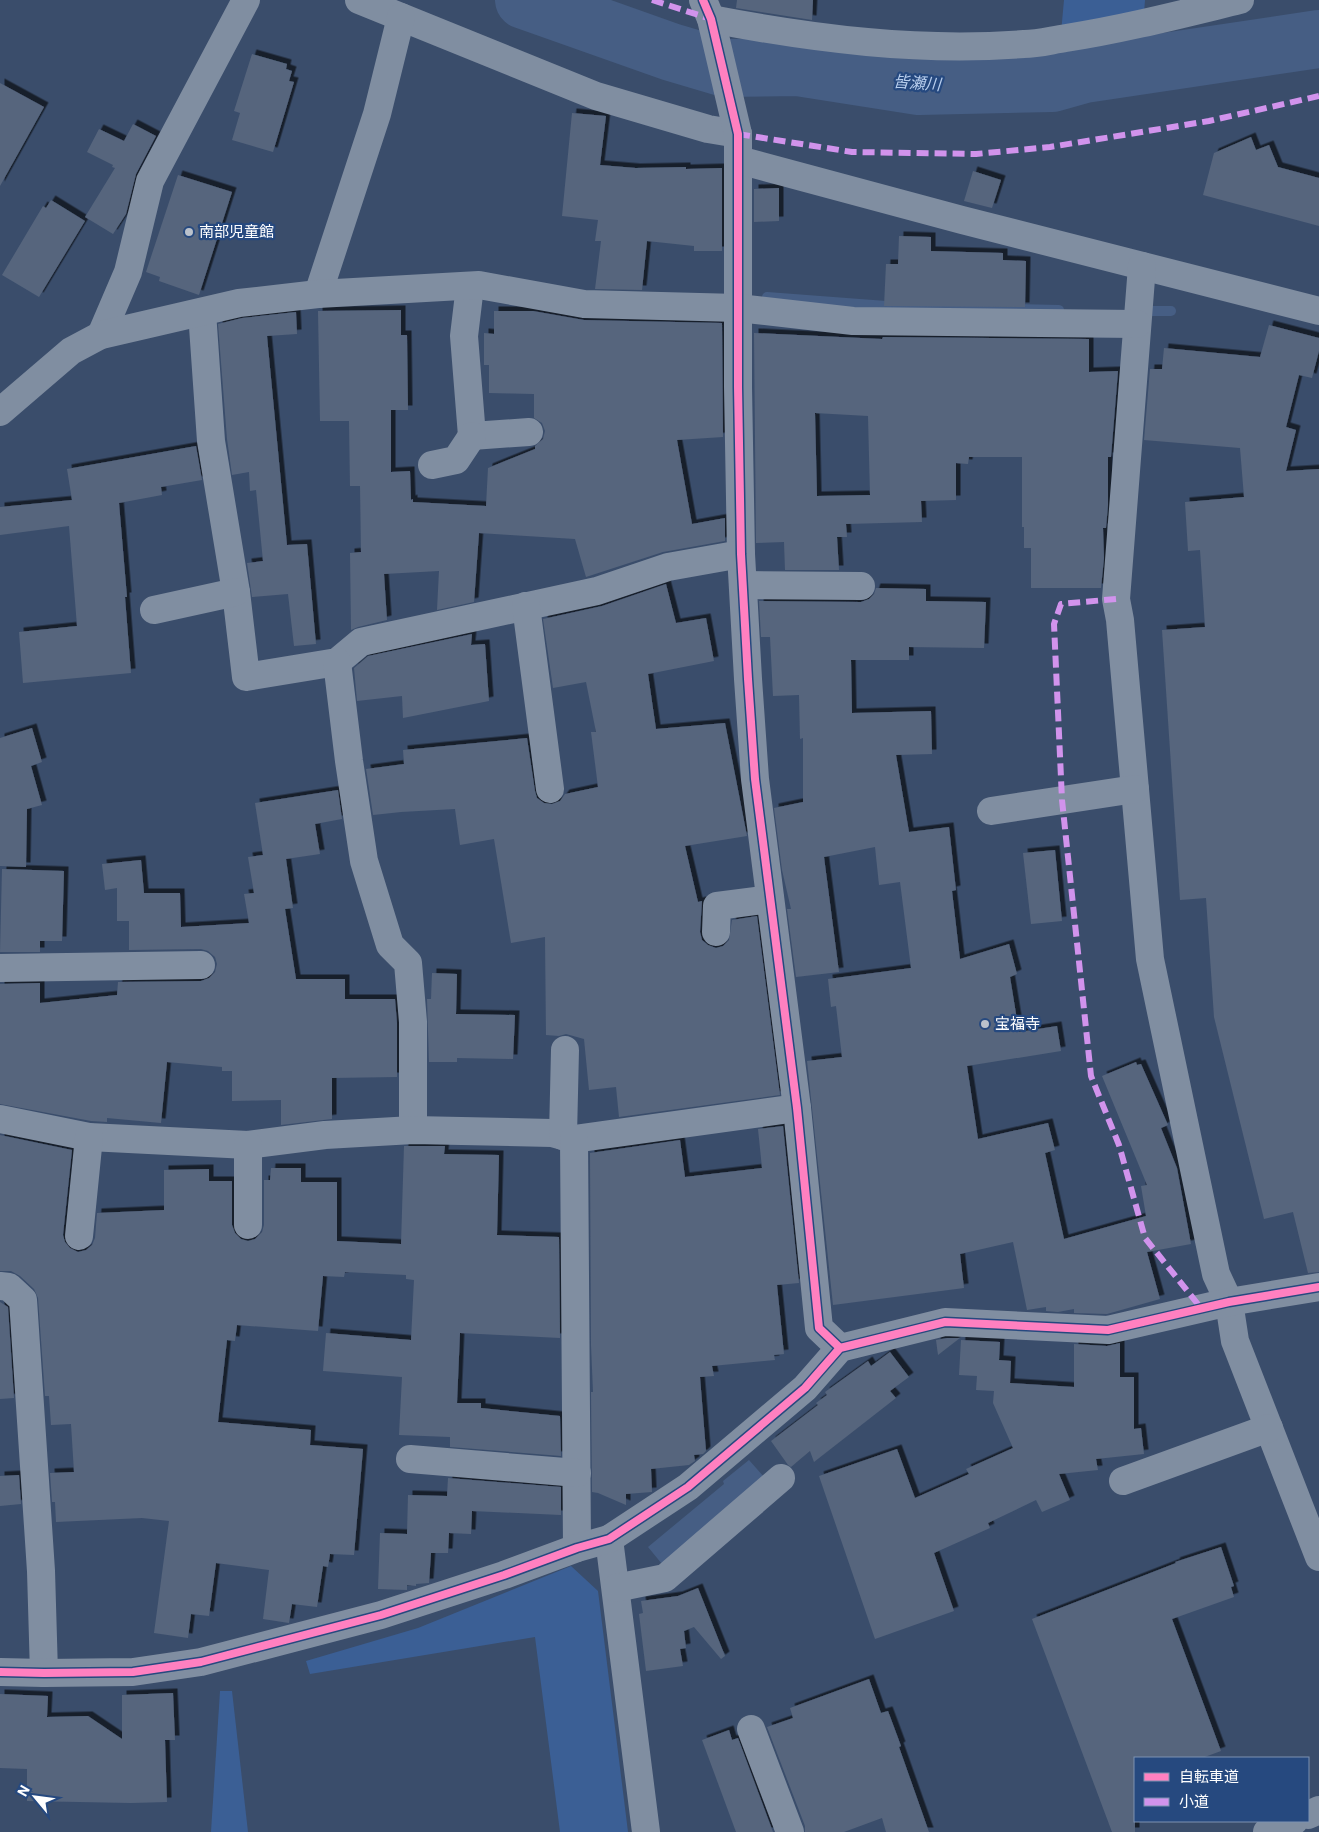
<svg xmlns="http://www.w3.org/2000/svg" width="1319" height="1832" font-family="Roboto,'Noto Sans JP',sans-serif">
	<defs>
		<filter id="shadow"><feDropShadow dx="4.5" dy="-4.5" stdDeviation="0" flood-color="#0009"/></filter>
	</defs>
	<rect width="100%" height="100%" fill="#3a4d6b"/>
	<g fill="#3b5f95">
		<path d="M1064,0H1145L1144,13L1061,33Z"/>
		<path d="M571,1566L598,1591L628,1832H560L535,1637L310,1674L306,1661L418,1628Z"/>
		<path d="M220,1691H232L248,1832H211Z"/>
	</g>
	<path fill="#465e84" d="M749,1460L764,1477L662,1564L648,1547L724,1484L723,1481Z"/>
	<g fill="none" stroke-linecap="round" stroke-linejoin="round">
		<g stroke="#465e84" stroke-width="10">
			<path d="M767,297L886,306L1059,310"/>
			<path d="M1152,311H1171"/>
		</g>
		<path stroke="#465e84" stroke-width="58" d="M524,0L671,52L725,68L798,67L919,86L1052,83L1084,74L1319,39"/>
	</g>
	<g fill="#56657d" fill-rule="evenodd" filter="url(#shadow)">
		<path d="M737,0H813L812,20L736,8Z"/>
		<path d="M252,54L287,64L286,69L292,71L289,81L294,82L273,152L232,140L240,113L234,111Z"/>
		<path d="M0,83L44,107L0,186Z"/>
		<path d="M572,113L606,116L600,165L636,168L686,167V169L722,168V251H694V246L647,241L642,290L595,289L601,241H595L598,220L562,216Z"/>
		<path d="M133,124L156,136L136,174L126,214L113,234L85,217L115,168L112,167L113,165L87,152L99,129L124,141Z"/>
		<path d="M1251,137L1256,150L1269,145L1278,167L1319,178V226L1203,195L1214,153Z"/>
		<path d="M973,171L1001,180L992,208L964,201Z"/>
		<path d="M178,175L232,192L199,295L159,281L160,277L146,272Z"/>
		<path d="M779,188V221L754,222V189Z"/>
		<path d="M51,200L85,221L39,297L2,275L43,206L46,208Z"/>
		<path d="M899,236L931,237V251L1003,253V260L1026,261L1025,307L884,306L886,264H898Z"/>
		<path d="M401,310V335H407L408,410H391V472L410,471L411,500L413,499V502L486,506L488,468L535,449V446L543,439L545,431L542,423L534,418V394L489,393V365H484V333L494,334V311H533L584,320L722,323L723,437L677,440L692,524L725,518V541L663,552L586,577L575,539L479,533L474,602L437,610L439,571L384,574L387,620L358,627L351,630L350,553L361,552L360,486H350L349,421H320L318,311Z"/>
		<path d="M296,312L297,334L267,336L287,545L307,544L316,644L294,646L288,594L252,597L247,563L263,561L256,490L250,491L249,472L232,475L227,439L218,324L242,318Z"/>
		<path d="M1269,325L1319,338V351L1312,378L1299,375L1286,427L1296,430L1286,471L1319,469V1272L1308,1273L1293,1212L1264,1219L1214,1017L1206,898L1180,900L1162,630L1205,627L1200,550L1188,551L1185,502L1244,497L1240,448L1144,440L1150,369H1162L1164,348L1260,357Z"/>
		<path d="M754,333L882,339L883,337L1089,339V372L1118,371L1111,457H1108V505L1106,528H1103L1104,558L1101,588H1031V548H1024V527H1022V457H969L968,464L956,463V500L921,501L922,522L846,524L847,537H837L839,570H785L784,542L756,543ZM815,413L868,416L870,495L817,496Z"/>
		<path d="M196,446L202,480L161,487L162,495L119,503L127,597H125L131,673L23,683L19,632L77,626L69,526L0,535V507L72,500L67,469Z"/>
		<path d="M666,584L676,623L706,618L714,661L648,674L656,729L725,723L747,836L685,846L698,902L702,901L700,932L702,940L708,945L716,948L723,946L729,940L732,920L757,916L780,1095L619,1117L616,1087L589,1090L584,1039L566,1034L559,1036L546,1035L545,937L511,943L494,839L460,845L455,809L401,812L373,815L366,769L404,764L403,750L527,738L535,791L537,798L544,803L552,804L560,801L565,794L598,787L591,732H596L586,682L553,688L543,619L602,606Z"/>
		<path d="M876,588L926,589V601L986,602L984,648L909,647V660H851L852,713L931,711L932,754L896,755L909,832L949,827L956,890L952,891L960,959L1009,944L1017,974L1010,977L1019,1032L1057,1026L1061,1051L967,1066L978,1139L1048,1123L1055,1150L1045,1153L1064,1239L1146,1216L1141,1186L1147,1185L1102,1076L1136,1062L1137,1065L1141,1064L1168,1125L1161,1128L1177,1168L1191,1244L1147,1252L1160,1299L1107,1314L1074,1313V1309L1058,1312L1046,1311V1307L1027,1310L1013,1242L960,1254L964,1288L833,1305L807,1061L842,1057L836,1006L831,1007L828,979L911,968L900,882L879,885L875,847L824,857L839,972L796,977L787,909H791L782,870L774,808L803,802V738L800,739L799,695L773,696L770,637H761L759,601L861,602L869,599L874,594Z"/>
		<path d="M472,634L471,645L485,644L489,701L403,718L402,696L357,701L354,668L368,656Z"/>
		<path d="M32,728L42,762L31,766L42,805L27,809L26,867L0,866V738Z"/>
		<path d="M338,790L342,819L315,824L320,854L286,859L293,908L285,909L296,979H345V999H395L397,1023V1077L332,1078V1119L281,1125V1100L232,1101V1071H222V1067L167,1062L161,1123L107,1118V1122L91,1121L0,1104V984L40,983V1003L117,995L118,982L201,981L209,978L215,972L217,964L215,957L208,951L201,949L129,950V921H117V888L105,890L102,864L141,860L144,893H180L181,927L249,923L244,894L254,893L248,857L263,855L255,803Z"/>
		<path d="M1055,850L1062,921L1031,924L1023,853Z"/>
		<path d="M2,869L64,871L62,941H40V952H0Z"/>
		<path d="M432,973L457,974L456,1014L515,1015L513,1059L457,1058V1062H429L427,999H431Z"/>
		<path d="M783,1126L799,1283L777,1285L784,1354L774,1355L775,1360L712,1366L714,1376L700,1377L706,1451L703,1454L694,1455L695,1461L689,1465L651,1469L652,1492L626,1494V1505L598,1493L592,1492L591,1392H593L591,1345L590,1153L680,1140L685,1177L762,1168L758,1129Z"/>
		<path d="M0,1135L72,1150L63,1235L65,1242L70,1248L78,1252L86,1250L92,1245L95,1238L97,1213L164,1210V1170L209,1169V1181H232V1225L235,1233L241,1239L248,1241L255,1239L262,1232L264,1225V1180H270L271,1168H301V1182H337V1241L401,1244L404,1146H445L444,1154L499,1155L497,1235L559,1237L560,1338L460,1333L457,1403H481V1408L560,1416L561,1456L450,1447V1437L399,1435L402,1377L323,1371L326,1333L411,1340L414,1280L406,1279V1275L345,1272L344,1277L323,1276L318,1331L237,1325L235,1341L227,1340L218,1422L311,1430L310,1445L363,1449L354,1555L330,1554L328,1567L323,1566L317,1607L292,1604L289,1623L263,1619L269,1570L216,1563L209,1616L191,1614L188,1638L154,1633L169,1521L142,1518L56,1522L55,1502H52L50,1473L74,1472L71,1424L51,1425L49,1396H45L38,1298L34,1289L20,1276L11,1271H0Z"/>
		<path d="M0,1302L8,1307L14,1398L0,1399Z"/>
		<path d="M947,1338H960L938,1355L936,1340Z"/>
		<path d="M961,1340L1000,1342L999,1360L1011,1361L1010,1383L1074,1387V1344L1107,1346L1120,1343V1377H1134V1429L1141,1428L1144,1454L1096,1459L1098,1470L1059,1474L1070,1500L1042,1512L1036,1500L988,1523L990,1528L934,1553L954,1611L875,1639L819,1476L897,1449L915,1498L969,1474L966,1469L1013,1448L993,1403L994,1391L976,1390L977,1376L959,1375Z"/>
		<path d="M890,1352L909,1377L890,1391L896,1398L814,1462L810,1451L791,1467L788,1465L771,1441L818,1405L816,1403L827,1395L825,1392L868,1361L871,1366Z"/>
		<path d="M19,1475L21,1504L0,1506V1476Z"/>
		<path d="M448,1478L561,1487V1515L472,1511L471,1534L449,1533L448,1553H431L429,1583L416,1584V1586L407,1585V1590L378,1589L380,1533L407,1534L408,1495L447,1496Z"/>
		<path d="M1221,1547L1234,1586L1231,1587L1234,1597L1172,1619L1221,1751L1202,1758H1135V1832H1112L1032,1619L1176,1563L1175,1562Z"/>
		<path d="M698,1588L725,1656L721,1659L694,1627L684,1631L686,1648L680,1649L683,1666L646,1671L639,1614L643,1613L641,1601L678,1596Z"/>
		<path d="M869,1679L881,1713L888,1711L901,1746L899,1747L929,1832H886L882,1818L844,1832H805V1826L767,1727L793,1718L790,1708Z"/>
		<path d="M173,1693L175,1740H165L167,1802L131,1803L27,1801V1769L0,1768V1694L48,1696L47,1717L88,1716L122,1739V1695Z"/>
		<path d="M729,1730L732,1740L738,1738L773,1832H736L702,1740Z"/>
	</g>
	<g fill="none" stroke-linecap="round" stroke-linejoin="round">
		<g stroke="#808ea1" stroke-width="28">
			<path d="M359,0L596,96L708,129L738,134"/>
			<path d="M703,0L711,19L738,134V387L741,554L748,679L755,779L797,1108L819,1328L840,1348"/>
			<path d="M711,19C815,39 919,52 1024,44C1038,44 1052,40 1066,38C1124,29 1182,14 1240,0"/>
			<path d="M739,160L962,220L1319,311"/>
			<path d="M1142,266L1116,599L1120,620L1150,959L1216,1274L1229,1302L1235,1341L1319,1557"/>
			<path d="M470,286L464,336L472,436L529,432"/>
			<path d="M318,294L377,114L401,17"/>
			<path d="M202,312L211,441L236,592L246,677L337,662L361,642L597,591L668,567L741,554"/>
			<path d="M101,335L128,272L150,181L246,0"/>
			<path d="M0,412L71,351L101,335L239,303L318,294L479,285L584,304L738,308L853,321L1137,324"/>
			<path d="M432,465L456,460L472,436"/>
			<path d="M743,585L861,586"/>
			<path d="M526,606L550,789"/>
			<path d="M154,610L236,592"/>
			<path d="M337,662L349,761L364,861L390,945L408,963L413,1022V1130"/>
			<path d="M991,811L1135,789"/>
			<path d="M716,932L717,906L770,899"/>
			<path d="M0,968L201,965"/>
			<path d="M0,1119L89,1137L248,1145L325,1135L413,1130L552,1133L574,1139L797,1108"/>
			<path d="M563,1136L565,1050"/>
			<path d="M574,1139L577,1548"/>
			<path d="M248,1225V1145"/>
			<path d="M79,1236L89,1137"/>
			<path d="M0,1286L9,1287L23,1300L41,1571L44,1673"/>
			<path d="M410,1459L577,1473"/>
			<path d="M1123,1481L1269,1428"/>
			<path d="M609,1539L646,1832"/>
			<path d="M616,1588L665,1578L781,1478"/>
			<path d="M0,1672L44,1673L133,1672L201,1662L381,1615L504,1575L577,1548L609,1539L688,1487L805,1388L840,1348L945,1322L1108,1330L1229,1302L1319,1287"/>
			<path d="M751,1729L790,1832"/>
			<path d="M1308,1815L1319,1810"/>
			<path d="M1267,1832L1294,1821"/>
		</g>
		<g stroke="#d193ec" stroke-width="6" stroke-dasharray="12 6" stroke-linecap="butt">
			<path d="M652,0L711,19"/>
			<path d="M738,134L852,152L976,154L1050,147L1209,121L1319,96"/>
			<path d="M1116,599L1061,604L1054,624L1062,800L1091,1076L1119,1145L1145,1238L1201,1308"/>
		</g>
		<defs>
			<g id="cycleway">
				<path d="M703,0L711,19L738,134V387L741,554L748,679L755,779L797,1108L819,1328L840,1348"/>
				<path d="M0,1672L44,1673L133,1672L201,1662L381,1615L504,1575L577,1548L609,1539L688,1487L805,1388L840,1348L945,1322L1108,1330L1229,1302L1319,1287"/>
			</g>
		</defs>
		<use href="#cycleway" stroke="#26497f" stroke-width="11"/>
		<use href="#cycleway" stroke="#ff80c0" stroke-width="8"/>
	</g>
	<g fill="#bac1cb" stroke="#26497f" stroke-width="2">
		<circle cx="189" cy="232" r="5"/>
		<circle cx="985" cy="1024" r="5"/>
	</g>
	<g text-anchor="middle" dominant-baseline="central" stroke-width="4.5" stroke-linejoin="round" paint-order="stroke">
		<g font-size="15" fill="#fff" stroke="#26497f" text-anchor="start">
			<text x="199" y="232">南部児童館</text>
			<text x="995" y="1024">宝福寺</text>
		</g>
		<g font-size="16" font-style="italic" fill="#b8ceed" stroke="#26497f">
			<text transform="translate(917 83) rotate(4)">皆瀬川</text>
		</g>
	</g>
	<rect x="1134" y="1757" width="175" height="65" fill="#26497f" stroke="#7d92b2"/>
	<rect x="1144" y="1773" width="25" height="8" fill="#ff80c0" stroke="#7d92b2"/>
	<text x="1179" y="1782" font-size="15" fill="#ffffff">自転車道</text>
	<rect x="1144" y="1798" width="25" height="8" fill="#d193ec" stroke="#7d92b2"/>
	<text x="1179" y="1807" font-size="15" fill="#ffffff">小道</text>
	<g transform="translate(35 1797) rotate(299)" stroke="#26497f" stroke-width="4" paint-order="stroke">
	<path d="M0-4L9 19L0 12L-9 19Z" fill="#ffffff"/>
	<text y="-8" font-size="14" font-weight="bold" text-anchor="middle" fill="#ffffff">N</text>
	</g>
</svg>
